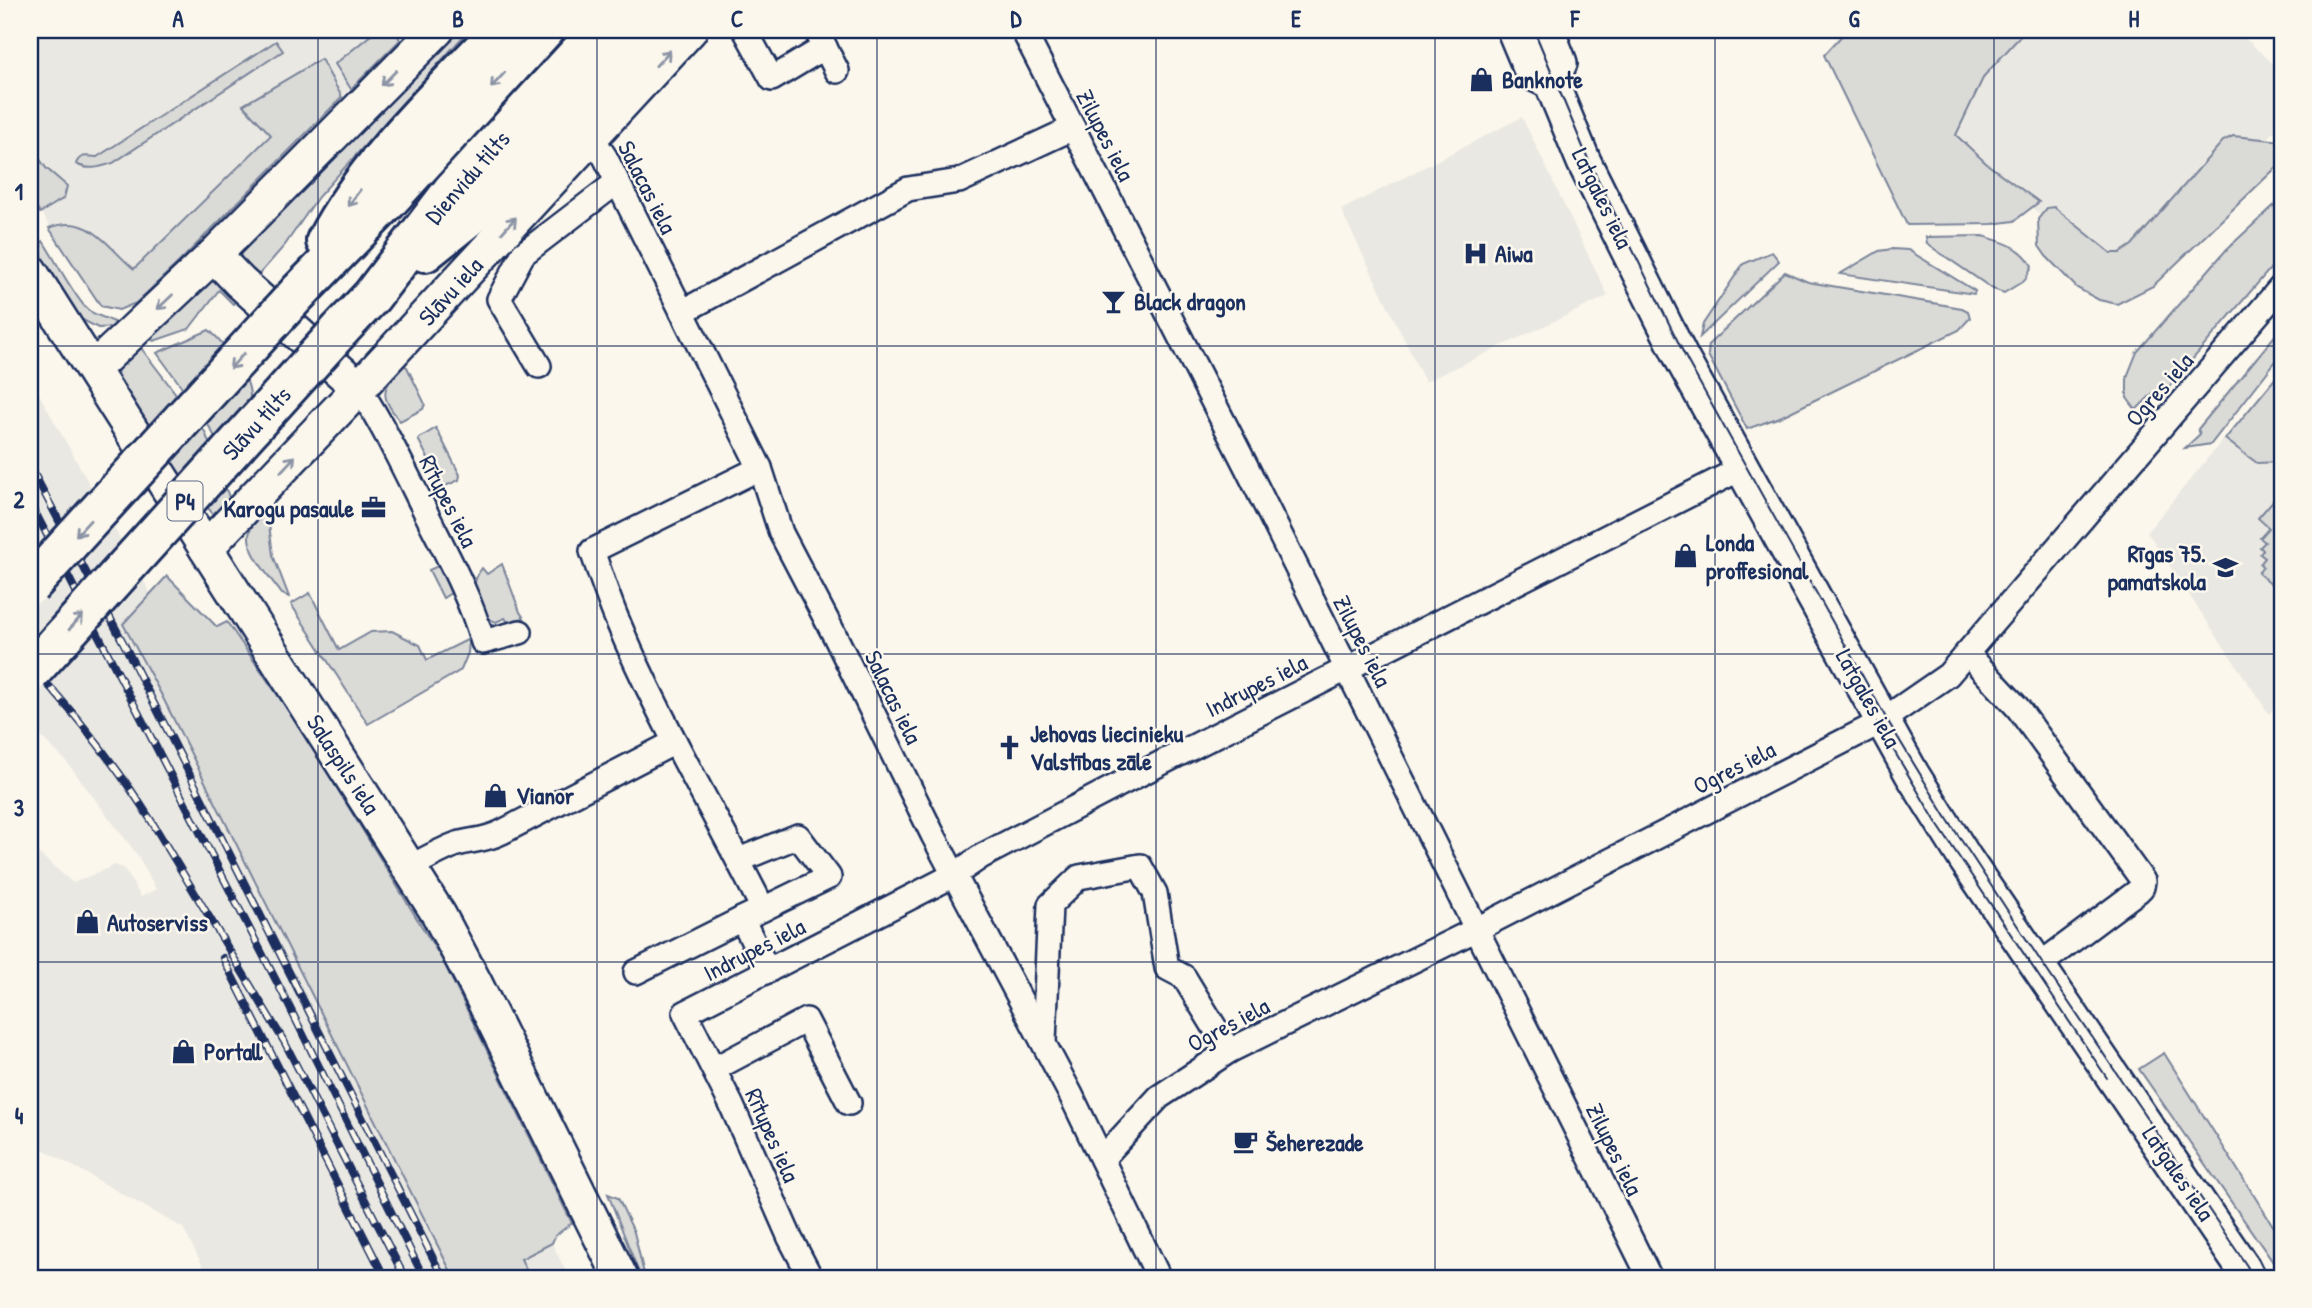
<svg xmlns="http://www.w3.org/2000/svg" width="2312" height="1308" font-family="'Patrick Hand',sans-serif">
	<rect width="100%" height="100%" fill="#fbf7ec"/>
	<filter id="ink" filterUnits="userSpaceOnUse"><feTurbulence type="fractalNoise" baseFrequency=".0143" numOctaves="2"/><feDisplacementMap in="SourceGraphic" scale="14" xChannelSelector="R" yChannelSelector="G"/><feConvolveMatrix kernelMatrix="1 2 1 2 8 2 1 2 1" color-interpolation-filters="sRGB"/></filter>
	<g filter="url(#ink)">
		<g fill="#eae8e2">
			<path d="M30,30H409L139,300L126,307L95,297L30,195Z"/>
			<path d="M1857,30H2236L2282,72V123L2168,249L2100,268L2003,182L1906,217Z"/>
			<path d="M1522,117L1608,296L1425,382L1341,210Z"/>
			<path d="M2282,368V699L2269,714L2147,532Z"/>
			<path d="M30,378L226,728L531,1254L552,1243L569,1278H209L183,1228L30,1142V846L73,883L115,865L124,868L141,897L156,889L138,856L66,761L30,726Z"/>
		</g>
		<g fill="#dadad7" stroke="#7a849a" stroke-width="2">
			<path d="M377,30H395L400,40L351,89L335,64Z"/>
			<path d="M452,30H469L318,197L285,245L255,279L243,268L240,252Z"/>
			<path d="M1847,30H2026L1984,76L1956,135L1987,164L2039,202L2014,221L1992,224L1907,225L1824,55Z"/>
			<path d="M276,41L283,51L113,163C100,167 89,171 76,164C80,154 88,156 97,157Z"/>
			<path d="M321,59L342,97L179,262L136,303L119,310L101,306L49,228C90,212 107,247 134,269L271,135L243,105Z"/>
			<path d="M2233,136L2282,141V162L2153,286L2117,304L2099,300L2077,288L2046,256L2039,246L2038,219L2047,208L2054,207L2111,253H2120L2132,245L2223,141Z"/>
			<path d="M30,145L46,168L67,186L64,198L40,213L30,198Z"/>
			<path d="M2282,198V255L2162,395L2153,393L2136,410L2127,398V377L2137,352L2227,249Z"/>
			<path d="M1983,236C2002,242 2022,246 2032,266L2025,280L2004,293L1993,289L1927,244L1926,237Z"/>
			<path d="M43,241C56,261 71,291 86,308C95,318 112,317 120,327L98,328L79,318L43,264L41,243Z"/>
			<path d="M1892,249L1908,250L1975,291L1974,294L1840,274L1879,251Z"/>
			<path d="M1772,252L1779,261L1700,337L1703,324L1743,264Z"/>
			<path d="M1785,272L1808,282L1962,308L1968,311L1970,318L1959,330L1780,417L1747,429L1708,355L1709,344Z"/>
			<path d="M213,273L240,297L233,304L219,290L189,329L154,341L146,337Z"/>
			<path d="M2282,327V353L2211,444L2185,448L2200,434L2198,429Z"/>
			<path d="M209,330C226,345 256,381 249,405C246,416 228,436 221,447L203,416L157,353Z"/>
			<path d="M138,344L205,432L233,508L218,520L173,466L117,377L118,367Z"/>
			<path d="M403,365L407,367L425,404L423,409L400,421C378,394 382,389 403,365Z"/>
			<path d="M2282,370V462L2257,463L2225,439Z"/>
			<path d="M436,428L460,475L459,480L443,487L418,439Z"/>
			<path d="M2282,490V594L2258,573L2263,567L2260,564L2265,558L2260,554L2263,550L2260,547L2265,542L2260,538L2269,528L2258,518Z"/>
			<path d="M267,509L273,555L289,597L282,594C272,580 243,548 250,531C253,522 261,516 267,509Z"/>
			<path d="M502,564L520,612L524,618L514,620L516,628L513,629L505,618L496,622L486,618C477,598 467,588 482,568L487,574Z"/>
			<path d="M440,565L454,591L443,598L429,570Z"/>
			<path d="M167,576L217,627L227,622L297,723L443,961L572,1223L555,1236L552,1243L521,1259L530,1278H454L161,694L123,624Z"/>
			<path d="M310,593L339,650L371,632L392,631L420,645L427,660L469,639L468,653L461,670L368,724L291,604Z"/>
			<path d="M2164,1053L2282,1240V1256L2273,1262L2139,1069Z"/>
			<path d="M608,1194L618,1198L634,1232L645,1278H641Z"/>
		</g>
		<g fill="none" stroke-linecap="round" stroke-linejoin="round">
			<defs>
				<g id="street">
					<path d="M745,30L772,79L825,47"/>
					<path d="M816,30L837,71"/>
					<path d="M1023,30L1246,466L1650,1278"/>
					<path d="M591,136L605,157L760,468L781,533L836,638L933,835L1071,1095L1159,1278"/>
					<path d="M682,312L908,189L959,181L1073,128"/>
					<path d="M539,366L499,299L523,254L617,182"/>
					<path d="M359,388C385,428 405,471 426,513C447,555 470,597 483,642L520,632"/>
					<path d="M760,468L592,551C600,573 607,595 616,617C657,717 714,811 763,909L742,919L768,971"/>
					<path d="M1967,653L2018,708L2143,881L2142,887L2138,891L2038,966"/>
					<path d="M739,860L798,836L829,877L763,909"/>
					<path d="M410,867C425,859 441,850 457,844C474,839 484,841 502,832L675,742"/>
					<path d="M636,972L742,919"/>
					<path d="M1044,1042L1050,905L1079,877L1140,866L1155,893L1167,968L1184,977L1229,1051"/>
					<path d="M714,1069L806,1020L849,1103"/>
					<path d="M1102,1159L1159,1097L1229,1051L1477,929L1877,724L1948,675L2282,286"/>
					<path d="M811,1278L790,1238L731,1104L685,1013L954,875L982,856L1124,782L1742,468"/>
				</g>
				<g id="secondary">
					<path d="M1514,30L1532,73L1551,82L1584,162L1682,359L1912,774L1966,860L2243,1268L2248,1278"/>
					<path d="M1547,30L1560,63L1551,82"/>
					<path d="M214,255L240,282L359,388"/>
					<path d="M30,271L439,915L476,985L621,1278"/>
					<path d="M93,369L214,255L437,30"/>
					<path d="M206,548L359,388L690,30"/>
				</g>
				<g id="highway">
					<path d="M326,241C367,162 441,94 501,30"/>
					<path d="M425,252L481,207L645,30"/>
					<path d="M299,292L388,201L544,30"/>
					<path d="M340,330L372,296L453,190L600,30"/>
				</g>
			</defs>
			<use href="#street" stroke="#1b2f5e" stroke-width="28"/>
			<use href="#secondary" stroke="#1b2f5e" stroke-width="38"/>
			<use href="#highway" stroke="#1b2f5e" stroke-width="44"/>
			<use href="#street" stroke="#fbf7ec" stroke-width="23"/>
			<use href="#secondary" stroke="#fbf7ec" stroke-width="33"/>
			<use href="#highway" stroke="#fbf7ec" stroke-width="38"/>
			<g stroke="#1b2f5e" stroke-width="2">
				<path d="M1534,30L1588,159L1688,362L1886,718L1948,820L2042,963L2247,1266L2253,1278"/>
				<path d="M1877,722L1939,827L2107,1078"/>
			</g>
			<defs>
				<g id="rail">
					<path d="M30,466L124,644L443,1278"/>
					<path d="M30,502L282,992L424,1278"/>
					<path d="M30,665C75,713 117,766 152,822L285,1043L405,1278"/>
					<path d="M223,958L385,1278"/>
				</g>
			</defs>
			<use href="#rail" stroke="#1b2f5e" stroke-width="8"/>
			<use href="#rail" stroke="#fbf7ec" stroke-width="5" stroke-dasharray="16" stroke-linecap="butt"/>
			<defs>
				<g id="highway-bridge">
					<path d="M30,586L299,292"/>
					<path d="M30,673L340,330"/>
				</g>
			</defs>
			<use href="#highway-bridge" stroke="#1b2f5e" stroke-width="44" stroke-linecap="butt"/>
			<use href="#highway-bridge" stroke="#fbf7ec" stroke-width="38"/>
		</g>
		<defs><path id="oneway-shaft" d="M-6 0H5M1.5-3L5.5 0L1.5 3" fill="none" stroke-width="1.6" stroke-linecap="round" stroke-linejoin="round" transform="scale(1.75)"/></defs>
		<g stroke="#8b93a5">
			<use href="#oneway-shaft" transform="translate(663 58) rotate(-47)"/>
			<use href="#oneway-shaft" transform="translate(389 78) rotate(135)"/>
			<use href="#oneway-shaft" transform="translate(498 80) rotate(132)"/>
			<use href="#oneway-shaft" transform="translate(354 198) rotate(127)"/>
			<use href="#oneway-shaft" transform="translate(509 225) rotate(-48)"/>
			<use href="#oneway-shaft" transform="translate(165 302) rotate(136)"/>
			<use href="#oneway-shaft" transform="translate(237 361) rotate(133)"/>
			<use href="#oneway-shaft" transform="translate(288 464) rotate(-47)"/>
			<use href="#oneway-shaft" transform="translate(83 528) rotate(133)"/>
			<use href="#oneway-shaft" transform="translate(76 622) rotate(-48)"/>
		</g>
	</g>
	<path fill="none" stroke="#1b2f5e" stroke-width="2" stroke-opacity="0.55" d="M318,30V1278M597,30V1278M877,30V1278M1156,30V1278M1435,30V1278M1715,30V1278M1994,30V1278M30,346H2282M30,654H2282M30,962H2282"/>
	<defs>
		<symbol id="shop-bare" viewBox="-9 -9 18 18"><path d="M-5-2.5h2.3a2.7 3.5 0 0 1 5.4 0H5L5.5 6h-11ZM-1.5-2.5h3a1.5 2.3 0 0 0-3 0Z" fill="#1b2f5e" stroke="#fbf7ec" stroke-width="2.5" paint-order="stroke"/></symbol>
		<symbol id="hospital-bare" viewBox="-9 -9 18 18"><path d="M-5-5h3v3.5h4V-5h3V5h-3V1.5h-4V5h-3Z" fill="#1b2f5e" stroke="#fbf7ec" stroke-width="2.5" paint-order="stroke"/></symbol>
		<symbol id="bar-bare" viewBox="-9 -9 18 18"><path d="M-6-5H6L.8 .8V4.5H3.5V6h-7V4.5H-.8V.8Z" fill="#1b2f5e" stroke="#fbf7ec" stroke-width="2.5" paint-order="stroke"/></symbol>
		<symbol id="office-bare" viewBox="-9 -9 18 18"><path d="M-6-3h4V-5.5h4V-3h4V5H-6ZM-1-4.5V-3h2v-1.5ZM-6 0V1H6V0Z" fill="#1b2f5e" stroke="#fbf7ec" stroke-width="2.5" paint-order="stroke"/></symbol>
		<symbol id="school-bare" viewBox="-9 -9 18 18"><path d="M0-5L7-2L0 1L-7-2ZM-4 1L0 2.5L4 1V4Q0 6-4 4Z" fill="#1b2f5e" stroke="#fbf7ec" stroke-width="2.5" paint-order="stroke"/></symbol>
		<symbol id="church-bare" viewBox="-9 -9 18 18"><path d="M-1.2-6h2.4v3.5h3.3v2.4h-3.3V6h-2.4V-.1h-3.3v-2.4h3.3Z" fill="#1b2f5e" stroke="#fbf7ec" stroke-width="2.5" paint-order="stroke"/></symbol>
		<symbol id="cafe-bare" viewBox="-9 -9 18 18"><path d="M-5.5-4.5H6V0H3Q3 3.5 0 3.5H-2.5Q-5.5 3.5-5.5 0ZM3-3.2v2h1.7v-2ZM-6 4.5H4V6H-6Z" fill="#1b2f5e" stroke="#fbf7ec" stroke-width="2.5" paint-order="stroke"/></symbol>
	</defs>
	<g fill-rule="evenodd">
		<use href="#shop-bare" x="1464" y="62" width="35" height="35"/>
		<use href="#hospital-bare" x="1458" y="236" width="35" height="35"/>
		<use href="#bar-bare" x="1096" y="284" width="35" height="35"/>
		<use href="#office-bare" x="356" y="490" width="35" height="35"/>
		<use href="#shop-bare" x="1668" y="538" width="35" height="35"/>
		<use href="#school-bare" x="2208" y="550" width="35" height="35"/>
		<use href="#church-bare" x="992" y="730" width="35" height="35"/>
		<use href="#shop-bare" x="478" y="778" width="35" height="35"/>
		<use href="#shop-bare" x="70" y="904" width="35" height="35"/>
		<use href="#shop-bare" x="166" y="1034" width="35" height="35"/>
		<use href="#cafe-bare" x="1228" y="1124" width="35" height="35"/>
	</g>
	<g text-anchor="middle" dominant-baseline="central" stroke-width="5" stroke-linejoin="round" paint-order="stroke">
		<rect fill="#fbf7ec" stroke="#5e6b89" stroke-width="2" x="167.5" y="481.5" width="35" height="39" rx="5"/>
		<g font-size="23" font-weight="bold" fill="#1b2f5e">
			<text x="185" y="501">P4</text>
		</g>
		<g font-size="24" font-weight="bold" fill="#1b2f5e" stroke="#fbf7ec" text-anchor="start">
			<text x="1502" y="79">Banknote</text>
			<text x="1495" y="253">Aiwa</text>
			<text x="1134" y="301">Black dragon</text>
			<text x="354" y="508" text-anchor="end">Karogu pasaule</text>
			<text x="1706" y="542">Londa<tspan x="1706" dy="28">proffesional</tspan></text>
			<text x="2206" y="553" text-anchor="end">Rīgas 75.<tspan x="2206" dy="28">pamatskola</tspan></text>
			<text x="1030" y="733">Jehovas liecinieku<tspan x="1030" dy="28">Valstības zāle</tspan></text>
			<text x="516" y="795">Vianor</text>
			<text x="107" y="922">Autoserviss</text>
			<text x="204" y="1051">Portall</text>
			<text x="1266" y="1142">Šeherezade</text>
		</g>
		<g font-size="24" fill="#1b2f5e" stroke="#fbf7ec">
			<text transform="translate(1106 135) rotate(63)">Zilupes iela</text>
			<text transform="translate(467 177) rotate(-49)">Dienvidu tilts</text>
			<text transform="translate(648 187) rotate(63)">Salacas iela</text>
			<text transform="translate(1603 198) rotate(64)">Latgales iela</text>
			<text transform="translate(450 291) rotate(-48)">Slāvu iela</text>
			<text transform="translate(2159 389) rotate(-49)">Ogres iela</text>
			<text transform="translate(256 423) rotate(-48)">Slāvu tilts</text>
			<text transform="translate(449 501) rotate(63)">Rītupes iela</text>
			<text transform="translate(1363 641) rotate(63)">Zilupes iela</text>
			<text transform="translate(1256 685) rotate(-27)">Indrupes iela</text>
			<text transform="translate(894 697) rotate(64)">Salacas iela</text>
			<text transform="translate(1869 698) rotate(61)">Latgales iela</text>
			<text transform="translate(344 764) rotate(57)">Salaspils iela</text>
			<text transform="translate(1734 767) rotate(-27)">Ogres iela</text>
			<text transform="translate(754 949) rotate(-27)">Indrupes iela</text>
			<text transform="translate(1228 1024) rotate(-28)">Ogres iela</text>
			<text transform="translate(773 1135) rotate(66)">Rītupes iela</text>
			<text transform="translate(1615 1149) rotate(64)">Zilupes iela</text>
			<text transform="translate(2179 1173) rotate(56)">Latgales iela</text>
		</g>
	</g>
	<rect width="2312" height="1308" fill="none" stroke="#fbf7ec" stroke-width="77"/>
	<rect x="38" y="38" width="2236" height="1232" fill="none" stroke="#1b2f5e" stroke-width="2.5"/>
	<g font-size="23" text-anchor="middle" font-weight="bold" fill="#1b2f5e">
		<text x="178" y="27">A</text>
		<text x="458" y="27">B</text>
		<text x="737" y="27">C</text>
		<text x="1016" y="27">D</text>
		<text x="1296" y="27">E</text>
		<text x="1575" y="27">F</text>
		<text x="1854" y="27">G</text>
		<text x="2134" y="27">H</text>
		<text x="19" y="200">1</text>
		<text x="19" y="508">2</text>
		<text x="19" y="816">3</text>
		<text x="19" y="1124">4</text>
	</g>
</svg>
